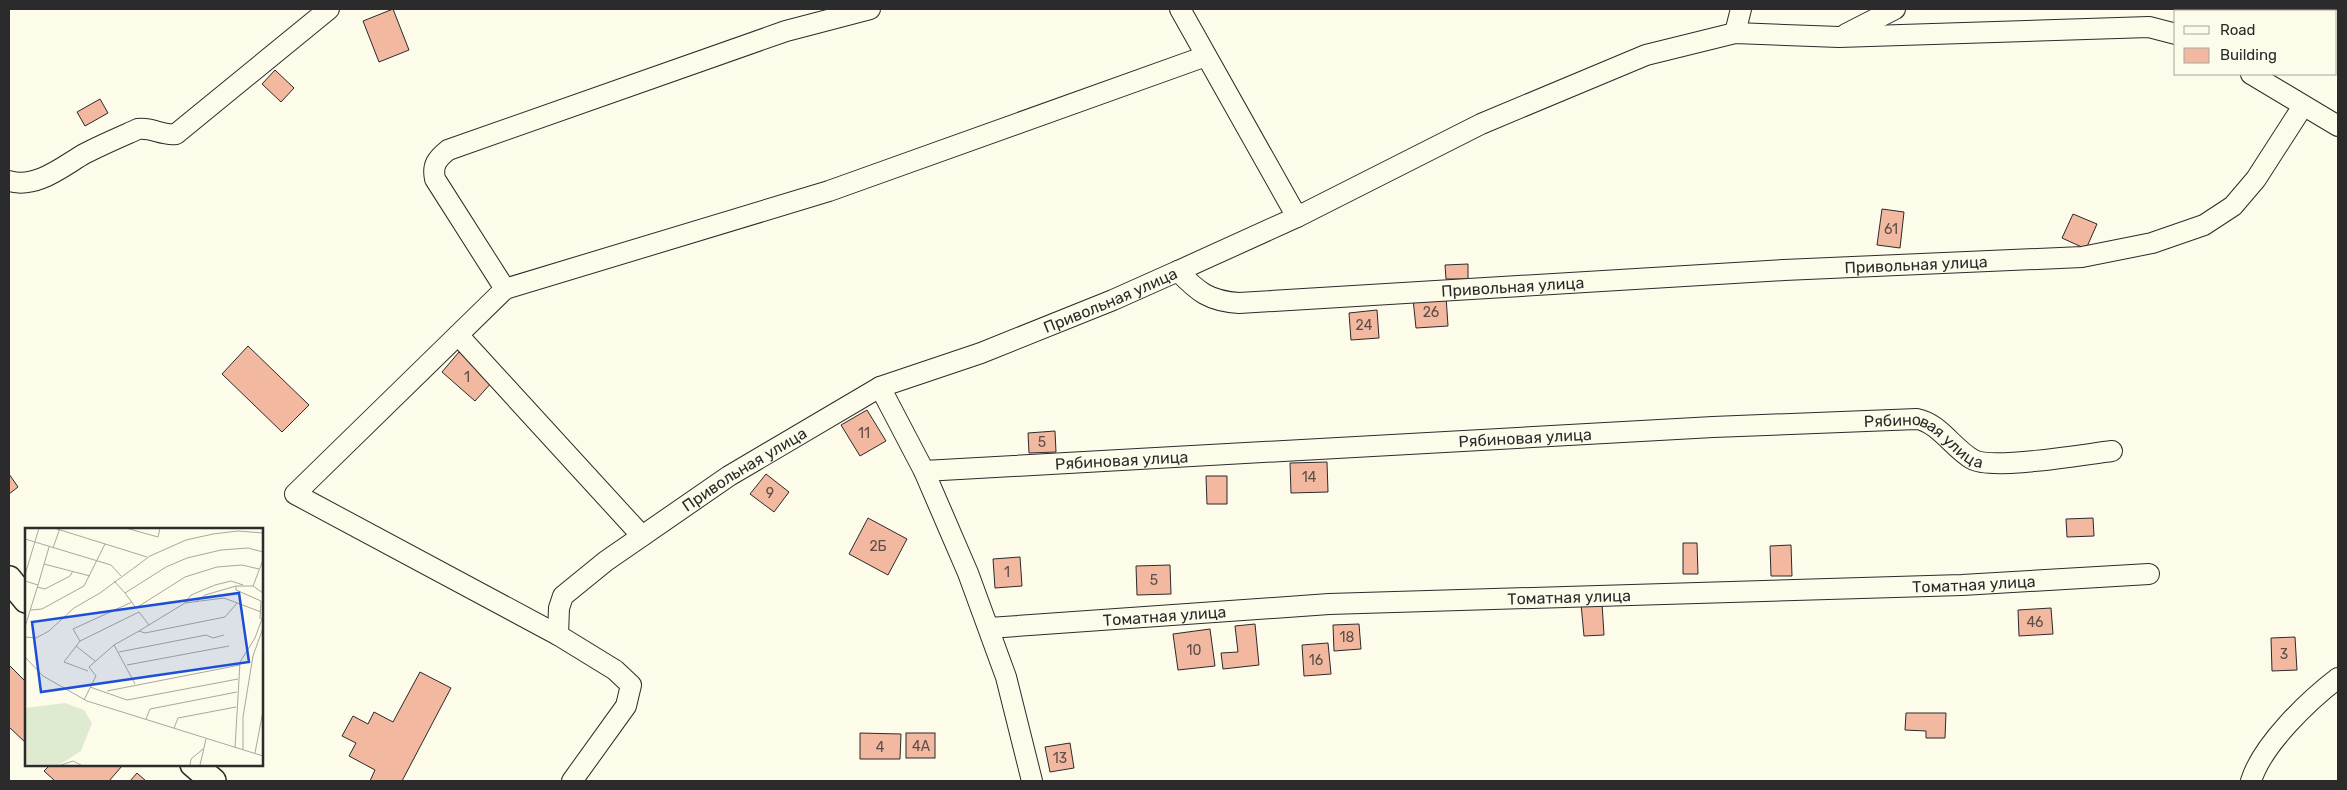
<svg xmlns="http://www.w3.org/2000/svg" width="2347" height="790" font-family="Rubik,sans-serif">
	<rect width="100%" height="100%" fill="#fdfbea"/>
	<g fill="#f2b8a0" stroke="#2b2b2b">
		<path d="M393,9L409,50L379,62L363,21Z"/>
		<path d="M275,70L294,88L281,102L262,84Z"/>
		<path d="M100,99L108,113L85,126L77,112Z"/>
		<path d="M1882,209L1904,212L1900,248L1877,245Z"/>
		<path d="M2073,214L2097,224L2086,249L2062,238Z"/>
		<path d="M1468,264V279H1446L1445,265Z"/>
		<path d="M1446,296L1448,326L1416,328L1413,299Z"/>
		<path d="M1377,310L1379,338L1351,340L1349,313Z"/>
		<path d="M248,346L309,405L282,432L222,374Z"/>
		<path d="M459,352L493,381L475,401L442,372Z"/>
		<path d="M867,410L886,441L860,456L841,425Z"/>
		<path d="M1055,431L1056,452L1029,453L1028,433Z"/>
		<path d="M1327,462L1328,492L1291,493L1290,463Z"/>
		<path d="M9,474L18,487L9,494Z"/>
		<path d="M766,474L789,492L774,512L750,494Z"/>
		<path d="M1206,476H1227V504H1207Z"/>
		<path d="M868,518L907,539L888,575L849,554Z"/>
		<path d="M2093,518L2094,536L2067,537L2066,519Z"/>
		<path d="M1683,543H1697L1698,574H1683Z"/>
		<path d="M1791,545L1792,576H1771L1770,546Z"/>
		<path d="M1020,557L1022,586L995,588L993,559Z"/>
		<path d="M1170,565L1171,594L1137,595L1136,566Z"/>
		<path d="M1602,603L1604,635L1584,636L1581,604Z"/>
		<path d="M2051,608L2053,634L2019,636L2018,610Z"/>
		<path d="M1255,624L1259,665L1223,669L1221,653L1238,652L1235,626Z"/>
		<path d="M1359,624L1361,649L1334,651L1333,625Z"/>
		<path d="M1210,629L1215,666L1178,670L1173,634Z"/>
		<path d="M2295,637L2297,670L2272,671L2271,638Z"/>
		<path d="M1328,643L1331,674L1304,676L1302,645Z"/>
		<path d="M9,665L26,682V743L9,727Z"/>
		<path d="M420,672L451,688L402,781H370L375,770L349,756L356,743L342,736L353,716L368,724L374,712L393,722Z"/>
		<path d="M1906,713H1946L1945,738H1926V731L1905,730Z"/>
		<path d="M860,733L901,734L900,759H860Z"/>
		<rect x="906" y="733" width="29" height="25"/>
		<path d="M1070,743L1074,768L1050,772L1045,747Z"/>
		<path d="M51,764H120L122,766L109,781H55L44,771Z"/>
		<path d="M137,773L146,781H130Z"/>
	</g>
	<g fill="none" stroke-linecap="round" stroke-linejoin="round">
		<defs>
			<g id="minor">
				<path d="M1180,9L1297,217"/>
				<path d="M1735,33L1741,9"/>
				<path d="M1846,34L1895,9"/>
				<path d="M2251,74L2338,126"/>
				<path d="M9,181C36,189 62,167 84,154C101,145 120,137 138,129C152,127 162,136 176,134L329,9"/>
				<path d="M1178,271L1297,217L1481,124L1646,55L1735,33L1839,37L2149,27L2176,34"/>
				<path d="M505,289L435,179C432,165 437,159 448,150L786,31L870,9"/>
				<path d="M458,335L642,536"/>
				<path d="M880,387L924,471L968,573L1006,677L1032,781"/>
				<path id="s1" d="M924,471L1713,427L1917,419C1939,423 1953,448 1972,459C1991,471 2085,454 2112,451"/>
				<path id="s2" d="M989,628L1329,604L1962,585L2149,574"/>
				<path d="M558,635L295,494L505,289L829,191L1206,56"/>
				<path id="s3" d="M572,781L626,706L631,685L615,670L558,635L559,608L563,596L606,561L729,476L880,387L981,353L1113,300L1178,271C1198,292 1209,301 1239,303L1784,270L2082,257L2152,243L2204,225L2233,206L2256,179L2303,106"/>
				<path d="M2251,781C2262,745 2308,701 2338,678"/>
			</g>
			<g id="major">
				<path d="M9,579L26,600"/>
				<path d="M193,764L213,781"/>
			</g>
		</defs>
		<use href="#minor" stroke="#2b2b2b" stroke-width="22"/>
		<use href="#major" stroke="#2b2b2b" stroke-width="28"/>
		<use href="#minor" stroke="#fdfbea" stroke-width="20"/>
		<use href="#major" stroke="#fdfbea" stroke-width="25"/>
	</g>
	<g text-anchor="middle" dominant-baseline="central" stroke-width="4" stroke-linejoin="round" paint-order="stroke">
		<g font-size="14" fill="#5d4e48">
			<text x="1891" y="229">61</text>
			<text x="1431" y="312">26</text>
			<text x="1364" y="325">24</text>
			<text x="467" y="377">1</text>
			<text x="864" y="433">11</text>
			<text x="1042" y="442">5</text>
			<text x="1309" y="477">14</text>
			<text x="770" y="493">9</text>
			<text x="878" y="546">2Б</text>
			<text x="1007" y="572">1</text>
			<text x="1154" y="580">5</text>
			<text x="2035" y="622">46</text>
			<text x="1347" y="637">18</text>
			<text x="1194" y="650">10</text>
			<text x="2284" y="654">3</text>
			<text x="1316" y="660">16</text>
			<text x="921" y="746">4А</text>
			<text x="880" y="747">4</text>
			<text x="1060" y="758">13</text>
		</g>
		<g font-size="16" fill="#2b2b2b" stroke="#fdfbea">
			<text stroke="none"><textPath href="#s3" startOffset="1692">Привольная улица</textPath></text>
			<text stroke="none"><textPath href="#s3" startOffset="1288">Привольная улица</textPath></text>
			<text stroke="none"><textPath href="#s3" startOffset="869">Привольная улица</textPath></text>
			<text stroke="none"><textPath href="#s1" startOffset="602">Рябиновая улица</textPath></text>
			<text stroke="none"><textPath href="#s1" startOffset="1008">Рябиновая улица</textPath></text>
			<text stroke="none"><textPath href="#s1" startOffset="198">Рябиновая улица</textPath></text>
			<text stroke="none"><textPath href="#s3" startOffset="464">Привольная улица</textPath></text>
			<text stroke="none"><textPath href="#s2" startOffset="986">Томатная улица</textPath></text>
			<text stroke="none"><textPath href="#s2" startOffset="581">Томатная улица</textPath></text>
			<text stroke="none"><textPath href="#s2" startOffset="176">Томатная улица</textPath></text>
		</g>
	</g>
	<g transform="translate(25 528)">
		<rect width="238" height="238" fill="#fdfbea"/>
		<path d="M40,175L59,182L67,195L56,223L34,237L0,236V180Z" fill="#deebd1"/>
		<path fill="none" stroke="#a9a89e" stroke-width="1" d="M29,0L122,29M101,0L133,9L135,0M0,11L86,37L96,48M28,20L35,0M238,32L228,58L238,65M19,36L65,48M0,47L14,0M0,53L13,57L24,19M89,53L100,65L141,39L162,30L196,22L223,20L238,24M211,58V62L236,73L235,91M12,59L20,61L45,48L48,43M100,65L111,80M171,74L180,67L211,58H228M160,75L166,67L190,57L206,53L218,57M111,80L160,49L192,39L217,37L234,41M6,82L17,81L59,58L80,16M114,84L124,97M0,99L13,57M114,103L160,75L199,70L236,84M0,109L11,110L24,103L49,80L75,65L125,28L161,12L188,6L213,3L238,5M55,113L48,101L107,74M89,117L110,156M51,118L70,133M94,124L181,107L188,110L199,107M0,129L18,148L62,173L238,228M102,137L204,118M63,143L39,134L55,113L114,84M65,159L102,172L213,151M82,163L215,137M59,172L71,148L64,139L89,117L114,103L120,105L200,89L212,75M121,191L125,181L212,164M149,200L153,190L211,179M210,220L215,134L230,110L238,88M218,222V189L228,128L238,100M230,225L238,183M36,237L48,233L56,237M165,237L166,231L178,221M175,237L181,211"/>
		<path fill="#1d4ed8" fill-opacity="0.15" stroke="#1d4ed8" stroke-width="2.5" d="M214,65L224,134L16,164L7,94Z"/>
		<rect width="238" height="238" fill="none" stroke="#2b2b2b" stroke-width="2.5"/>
	</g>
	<rect width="2347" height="790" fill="none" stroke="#2b2b2b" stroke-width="20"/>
	<rect x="2174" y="10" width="162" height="65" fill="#fdfbea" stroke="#a9a89e"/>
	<rect x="2184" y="26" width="25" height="8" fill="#fdfbea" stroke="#a9a89e"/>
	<text x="2220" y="35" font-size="15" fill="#2b2b2b">Road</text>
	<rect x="2184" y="48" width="25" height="15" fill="#f2b8a0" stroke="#a9a89e"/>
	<text x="2220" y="60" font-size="15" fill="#2b2b2b">Building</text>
</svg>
